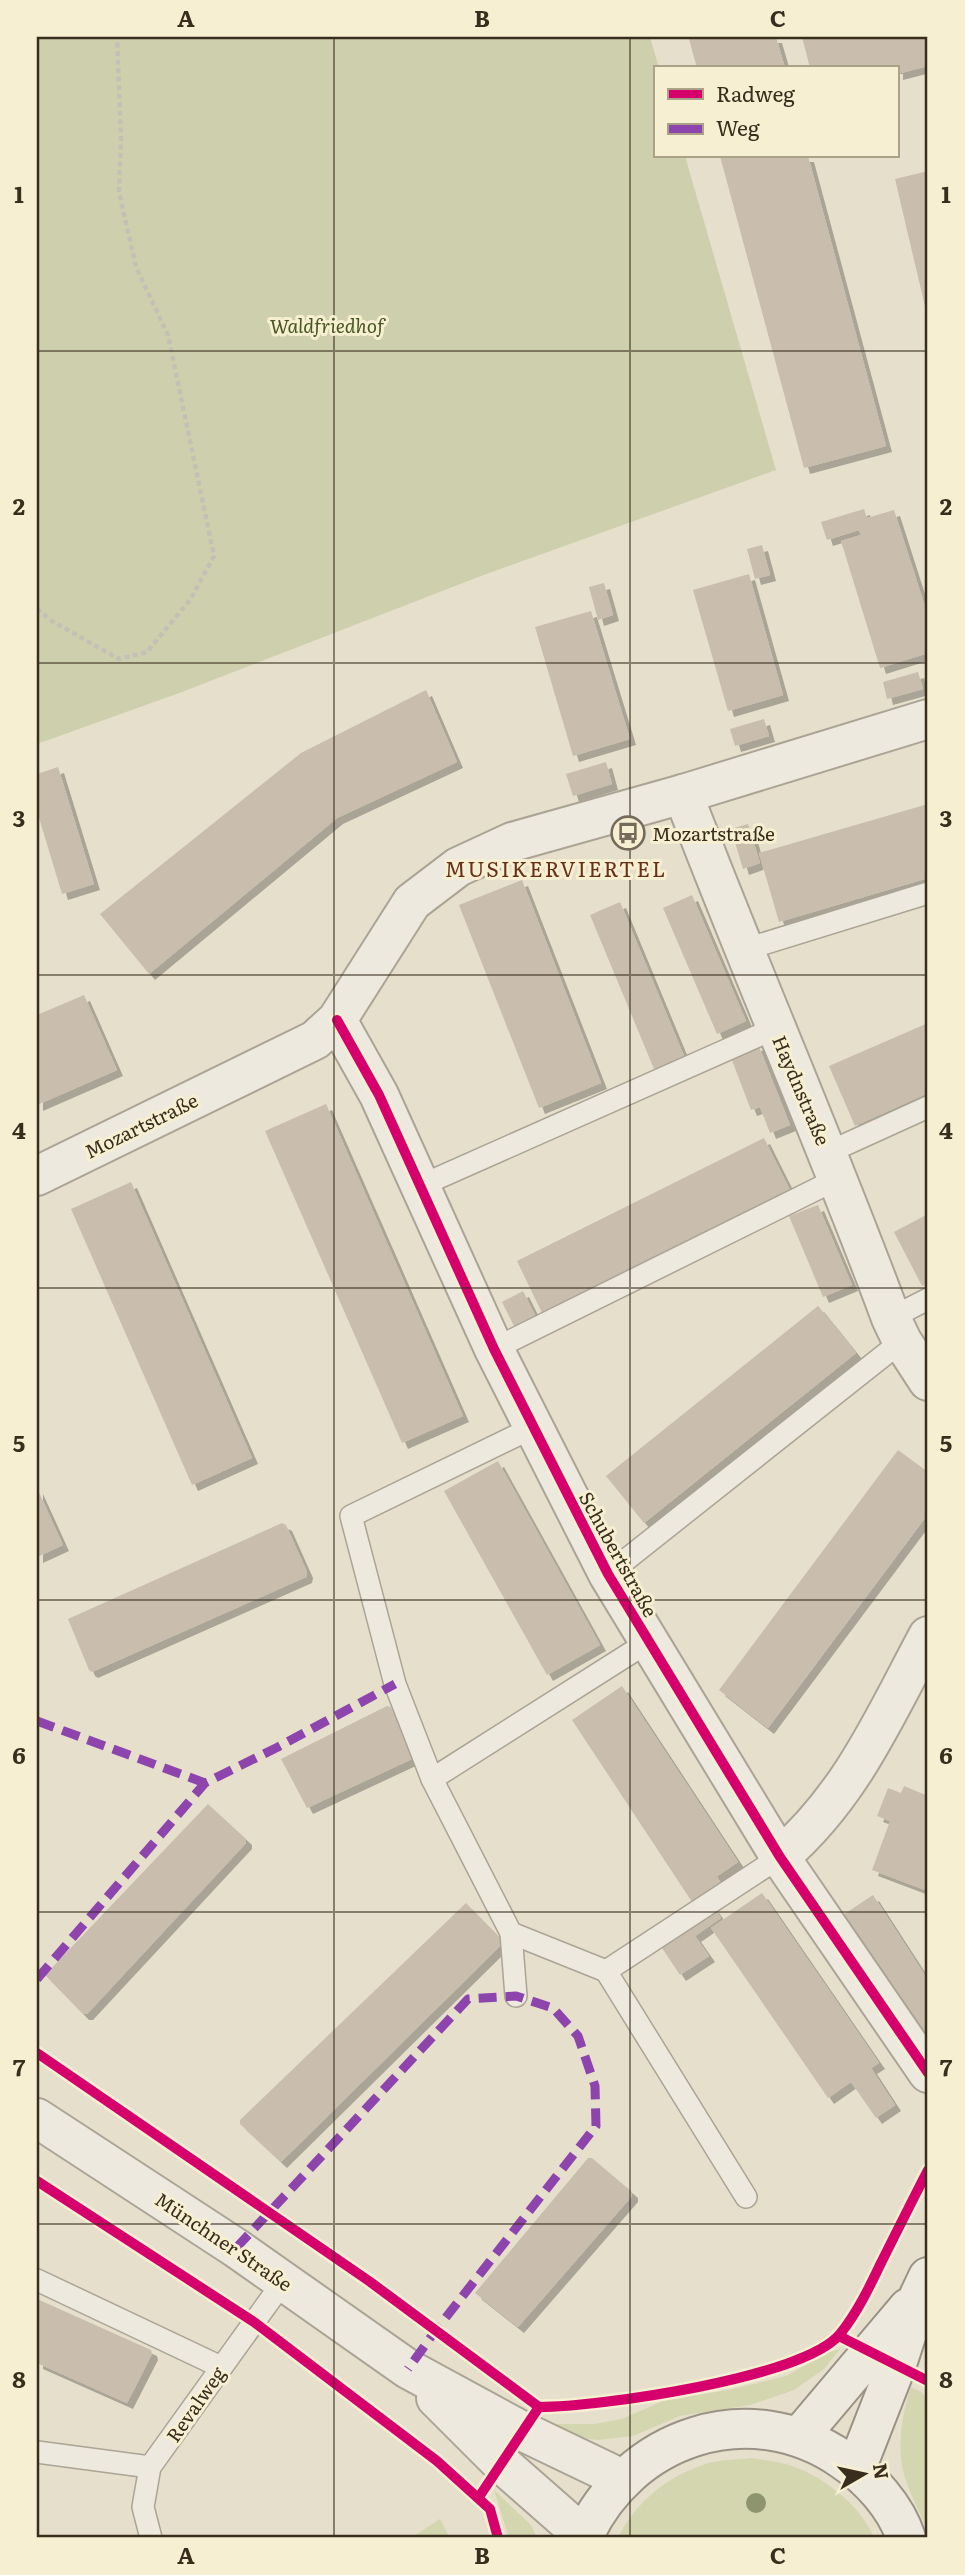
<svg xmlns="http://www.w3.org/2000/svg" width="965" height="2575" font-family="Literata,serif">
	<defs>
		<filter id="shadow"><feDropShadow dx="6" dy="6" stdDeviation="0" flood-color="#0004"/></filter>
	</defs>
	<rect width="100%" height="100%" fill="#e6dfcc"/>
	<g fill="#d3d6ae">
		<path d="M840,2349L824,2369L794,2390L750,2405L680,2416L633,2436L598,2440L572,2437L543,2424H594L622,2419L663,2401L733,2389L786,2376L829,2352Z"/>
		<path d="M911,2387L921,2392L928,2399V2532C921,2515 912,2498 906,2481C896,2450 901,2417 911,2387Z"/>
		<path d="M752,2458C768,2461 786,2462 800,2469C830,2482 862,2508 874,2538H618C635,2503 666,2477 703,2465C718,2459 737,2460 752,2458Z"/>
		<path d="M494,2490L531,2525L537,2538H509Z"/>
		<path d="M440,2519L450,2538H411Z"/>
	</g>
	<path fill="#ced0ad" d="M37,37H650L659,68H655V156H685L776,470L481,576L182,692L37,744Z"/>
	<g fill="#c9bdad" filter="url(#shadow)">
		<path d="M698,37H776L785,68H697L689,39Z"/>
		<path d="M802,37H928V66L897,74V68H810Z"/>
		<path d="M720,156H808L886,446L804,468Z"/>
		<path d="M928,171V315H927L895,179Z"/>
		<path d="M864,509L867,518L894,510L928,616V653L880,668L841,541L861,535L859,530L827,540L821,522Z"/>
		<path d="M762,545L770,575L755,579L747,549Z"/>
		<path d="M749,574L783,695L728,711L693,590Z"/>
		<path d="M604,583L613,615L598,620L589,587Z"/>
		<path d="M591,611L630,739L573,756L535,627Z"/>
		<path d="M918,672L923,689L887,699L883,682Z"/>
		<path d="M426,690L457,762L337,818L149,974L100,914L301,753Z"/>
		<path d="M764,719L769,736L735,746L730,729Z"/>
		<path d="M606,762L612,784L573,796L566,774Z"/>
		<path d="M58,767L94,884L62,894L37,811V774Z"/>
		<path d="M928,804V878L779,922L759,853Z"/>
		<path d="M748,824L760,863L743,869L731,829Z"/>
		<path d="M522,880L601,1083L539,1108L459,905Z"/>
		<path d="M692,895L746,1021L717,1034L663,908Z"/>
		<path d="M620,902L684,1056L654,1069L590,915Z"/>
		<path d="M84,995L117,1070L37,1105V1015Z"/>
		<path d="M928,1023V1093L855,1126L829,1066Z"/>
		<path d="M758,1044L790,1125L770,1133L760,1107L751,1110L730,1055Z"/>
		<path d="M326,1104L463,1416L402,1443L265,1131Z"/>
		<path d="M764,1138L791,1192L543,1315L517,1261Z"/>
		<path d="M131,1182L252,1458L192,1485L71,1209Z"/>
		<path d="M818,1205L852,1285L823,1297L789,1216Z"/>
		<path d="M928,1214V1283L922,1286L894,1232Z"/>
		<path d="M523,1291L537,1319L516,1330L502,1302Z"/>
		<path d="M818,1306L856,1353L644,1523L606,1476Z"/>
		<path d="M898,1450L928,1472V1514L768,1728L719,1690Z"/>
		<path d="M498,1461L600,1645L547,1675L444,1491Z"/>
		<path d="M37,1488L63,1545L37,1557Z"/>
		<path d="M282,1523L286,1525L307,1572L306,1577L92,1672L89,1670L68,1619Z"/>
		<path d="M622,1686L738,1862L704,1885L717,1877L725,1889L696,1908L572,1720Z"/>
		<path d="M387,1706L391,1707L413,1755L412,1759L307,1808L281,1759Z"/>
		<path d="M904,1786L928,1796V1882L925,1890L872,1870L890,1821L877,1816L888,1788L901,1793Z"/>
		<path d="M208,1804L246,1839V1843L87,2014H83L45,1975Z"/>
		<path d="M762,1893L879,2063L871,2068L895,2105L876,2118L851,2082L828,2098L711,1928Z"/>
		<path d="M873,1895L928,1980V2044L843,1915Z"/>
		<path d="M466,1903L502,1940V1944L281,2162L240,2124V2120Z"/>
		<path d="M713,1907L721,1918L695,1936L709,1956L680,1975L662,1948L688,1931L685,1926Z"/>
		<path d="M588,2158H592L632,2192V2196L518,2327L475,2293Z"/>
		<path d="M37,2299L151,2350L152,2354L127,2403L37,2363Z"/>
	</g>
	<g fill="none" stroke-linecap="round" stroke-linejoin="round">
		<defs>
			<g id="service">
				<path d="M743,950L928,893"/>
				<path d="M829,1152L928,1107"/>
				<path d="M420,1186L776,1028"/>
				<path d="M891,1318L928,1299"/>
				<path d="M494,1349L839,1178"/>
				<path d="M608,1574L902,1341"/>
				<path d="M432,1779L395,1684L351,1516L532,1428"/>
				<path d="M511,1933L516,1996"/>
				<path d="M606,1971L511,1933L432,1779L648,1642"/>
				<path d="M746,2197L606,1971L780,1857"/>
				<path d="M37,2280L221,2367"/>
				<path d="M37,2452L150,2467"/>
				<path d="M151,2538L143,2507L150,2467L283,2282"/>
			</g>
			<g id="minor">
				<path d="M683,794C750,970 826,1142 891,1318L902,1341L928,1381"/>
				<path d="M337,1020L379,1095L494,1349L608,1574L780,1857L928,2073"/>
				<path d="M37,1176L315,1040L337,1020L412,902L458,867L512,842L683,794L928,719"/>
				<path d="M780,1857C851,1796 885,1716 928,1636"/>
			</g>
			<g id="tertiary">
				<path d="M37,2118L236,2248L408,2369L524,2432L622,2479"/>
				<path d="M436,2398L502,2464L584,2536"/>
			</g>
			<g id="secondary">
				<path d="M799,2437L908,2308"/>
				<path d="M856,2469L897,2364L919,2296L928,2277"/>
				<path d="M583,2538C628,2437 749,2395 843,2460C870,2478 896,2507 906,2538"/>
			</g>
		</defs>
		<use href="#service" stroke="#aba495" stroke-width="24"/>
		<use href="#minor" stroke="#aba495" stroke-width="42"/>
		<use href="#tertiary" stroke="#aba495" stroke-width="42"/>
		<use href="#secondary" stroke="#9a9385" stroke-width="42"/>
		<path stroke="#c5c0b5" stroke-width="4.5" stroke-dasharray="5 3.5" stroke-linecap="butt" d="M37,609L52,621L119,659L147,652L190,600L214,556L168,335L136,267L119,192L121,138L117,37"/>
		<use href="#service" stroke="#ede9de" stroke-width="21"/>
		<use href="#minor" stroke="#ede9de" stroke-width="38"/>
		<use href="#tertiary" stroke="#ede9de" stroke-width="38"/>
		<use href="#secondary" stroke="#ede9de" stroke-width="38"/>
		<g stroke="#8e44ad" stroke-width="9" stroke-dasharray="18 9" stroke-linecap="butt">
			<path d="M37,1721L205,1783"/>
			<path d="M37,1979L205,1783L278,1747L395,1684"/>
			<path d="M236,2248L468,1999L516,1996L553,2008L578,2036L595,2086L596,2126L436,2330L408,2369"/>
		</g>
		<defs>
			<g id="cycleway">
				<path d="M337,1020L379,1095L494,1349L608,1574L780,1857L928,2073"/>
				<path d="M37,2053L369,2281L539,2407C598,2407 804,2378 840,2334C857,2313 869,2288 880,2265C896,2233 912,2201 928,2170"/>
				<path d="M37,2181L254,2322L437,2461L490,2509L498,2538"/>
				<path d="M839,2336L928,2381"/>
				<path d="M479,2497L539,2407"/>
			</g>
		</defs>
		<use href="#cycleway" stroke="#f7efd1" stroke-width="15"/>
		<use href="#cycleway" stroke="#d6006c" stroke-width="10"/>
	</g>
	<circle fill="#8e946e" cx="756" cy="2503" r="10"/>
	<path fill="none" stroke="#392d1d" stroke-width="2" stroke-opacity="0.55" d="M334,37V2538M630,37V2538M37,351H928M37,663H928M37,975H928M37,1288H928M37,1600H928M37,1912H928M37,2224H928"/>
	<defs>
		<symbol id="bus-ring" viewBox="-11 -11 22 22"><circle r="9.5" fill="#f7efd1" stroke="#766b5a" stroke-width="1.5"/><path d="M-5-6H5V4H4V6H2V4H-2V6H-4V4H-5ZM-3.5-4V0h7V-4ZM-3.5 1.2v1.5H-2V1.2ZM2 1.2v1.5H3.5V1.2Z" fill="#766b5a"/></symbol>
	</defs>
	<g fill-rule="evenodd">
		<use href="#bus-ring" x="609" y="814" width="38" height="38"/>
	</g>
	<g text-anchor="middle" dominant-baseline="central" stroke-width="6" stroke-linejoin="round" paint-order="stroke">
		<g font-size="19" font-style="italic" fill="#465722" stroke="#f7efd1">
			<text x="327" y="325">Waldfriedhof</text>
		</g>
		<g font-size="19" fill="#392d1d" stroke="#f7efd1" text-anchor="start">
			<text x="652" y="833">Mozartstraße</text>
		</g>
		<g font-size="19" fill="#392d1d" stroke="#f7efd1">
			<text transform="translate(802 1090) rotate(67)">Haydnstraße</text>
			<text transform="translate(141 1125) rotate(-26)">Mozartstraße</text>
			<text transform="translate(619 1554) rotate(61)">Schubertstraße</text>
			<text transform="translate(224 2241) rotate(34)">Münchner Straße</text>
			<text transform="translate(195 2404) rotate(-55)">Revalweg</text>
		</g>
		<g font-size="21" letter-spacing="2" fill="#68301a" stroke="#f7efd1">
			<text x="556" y="867">MUSIKERVIERTEL</text>
		</g>
	</g>
	<rect width="965" height="2575" fill="none" stroke="#f7efd1" stroke-width="77"/>
	<rect x="654" y="66" width="245" height="91" fill="#f7efd1" stroke="#aba189" stroke-width="2"/>
	<rect x="668" y="89" width="35" height="10" fill="#d6006c" stroke="#aba189" stroke-width="2"/>
	<text x="716" y="102" font-size="21" fill="#392d1d">Radweg</text>
	<rect x="668" y="124" width="35" height="10" fill="#8e44ad" stroke="#aba189" stroke-width="2"/>
	<text x="716" y="136" font-size="21" fill="#392d1d">Weg</text>
	<g transform="translate(864 2474) rotate(81)" stroke="#f7efd1" stroke-width="5" paint-order="stroke">
	<path d="M0-5L12 26L0 18L-12 26Z" fill="#392d1d"/>
	<text y="-10" font-size="19" font-weight="bold" text-anchor="middle" fill="#392d1d">N</text>
	</g>
	<rect x="38" y="38" width="888" height="2498" fill="none" stroke="#392d1d" stroke-width="2.5"/>
	<g font-size="23" text-anchor="middle" font-weight="bold" fill="#392d1d">
		<text x="186" y="27">A</text>
		<text x="482" y="27">B</text>
		<text x="778" y="27">C</text>
		<text x="19" y="203">1</text>
		<text x="946" y="203">1</text>
		<text x="19" y="515">2</text>
		<text x="946" y="515">2</text>
		<text x="19" y="827">3</text>
		<text x="946" y="827">3</text>
		<text x="19" y="1139">4</text>
		<text x="946" y="1139">4</text>
		<text x="19" y="1452">5</text>
		<text x="946" y="1452">5</text>
		<text x="19" y="1764">6</text>
		<text x="946" y="1764">6</text>
		<text x="19" y="2076">7</text>
		<text x="946" y="2076">7</text>
		<text x="19" y="2388">8</text>
		<text x="946" y="2388">8</text>
		<text x="186" y="2564">A</text>
		<text x="482" y="2564">B</text>
		<text x="778" y="2564">C</text>
	</g>
</svg>
